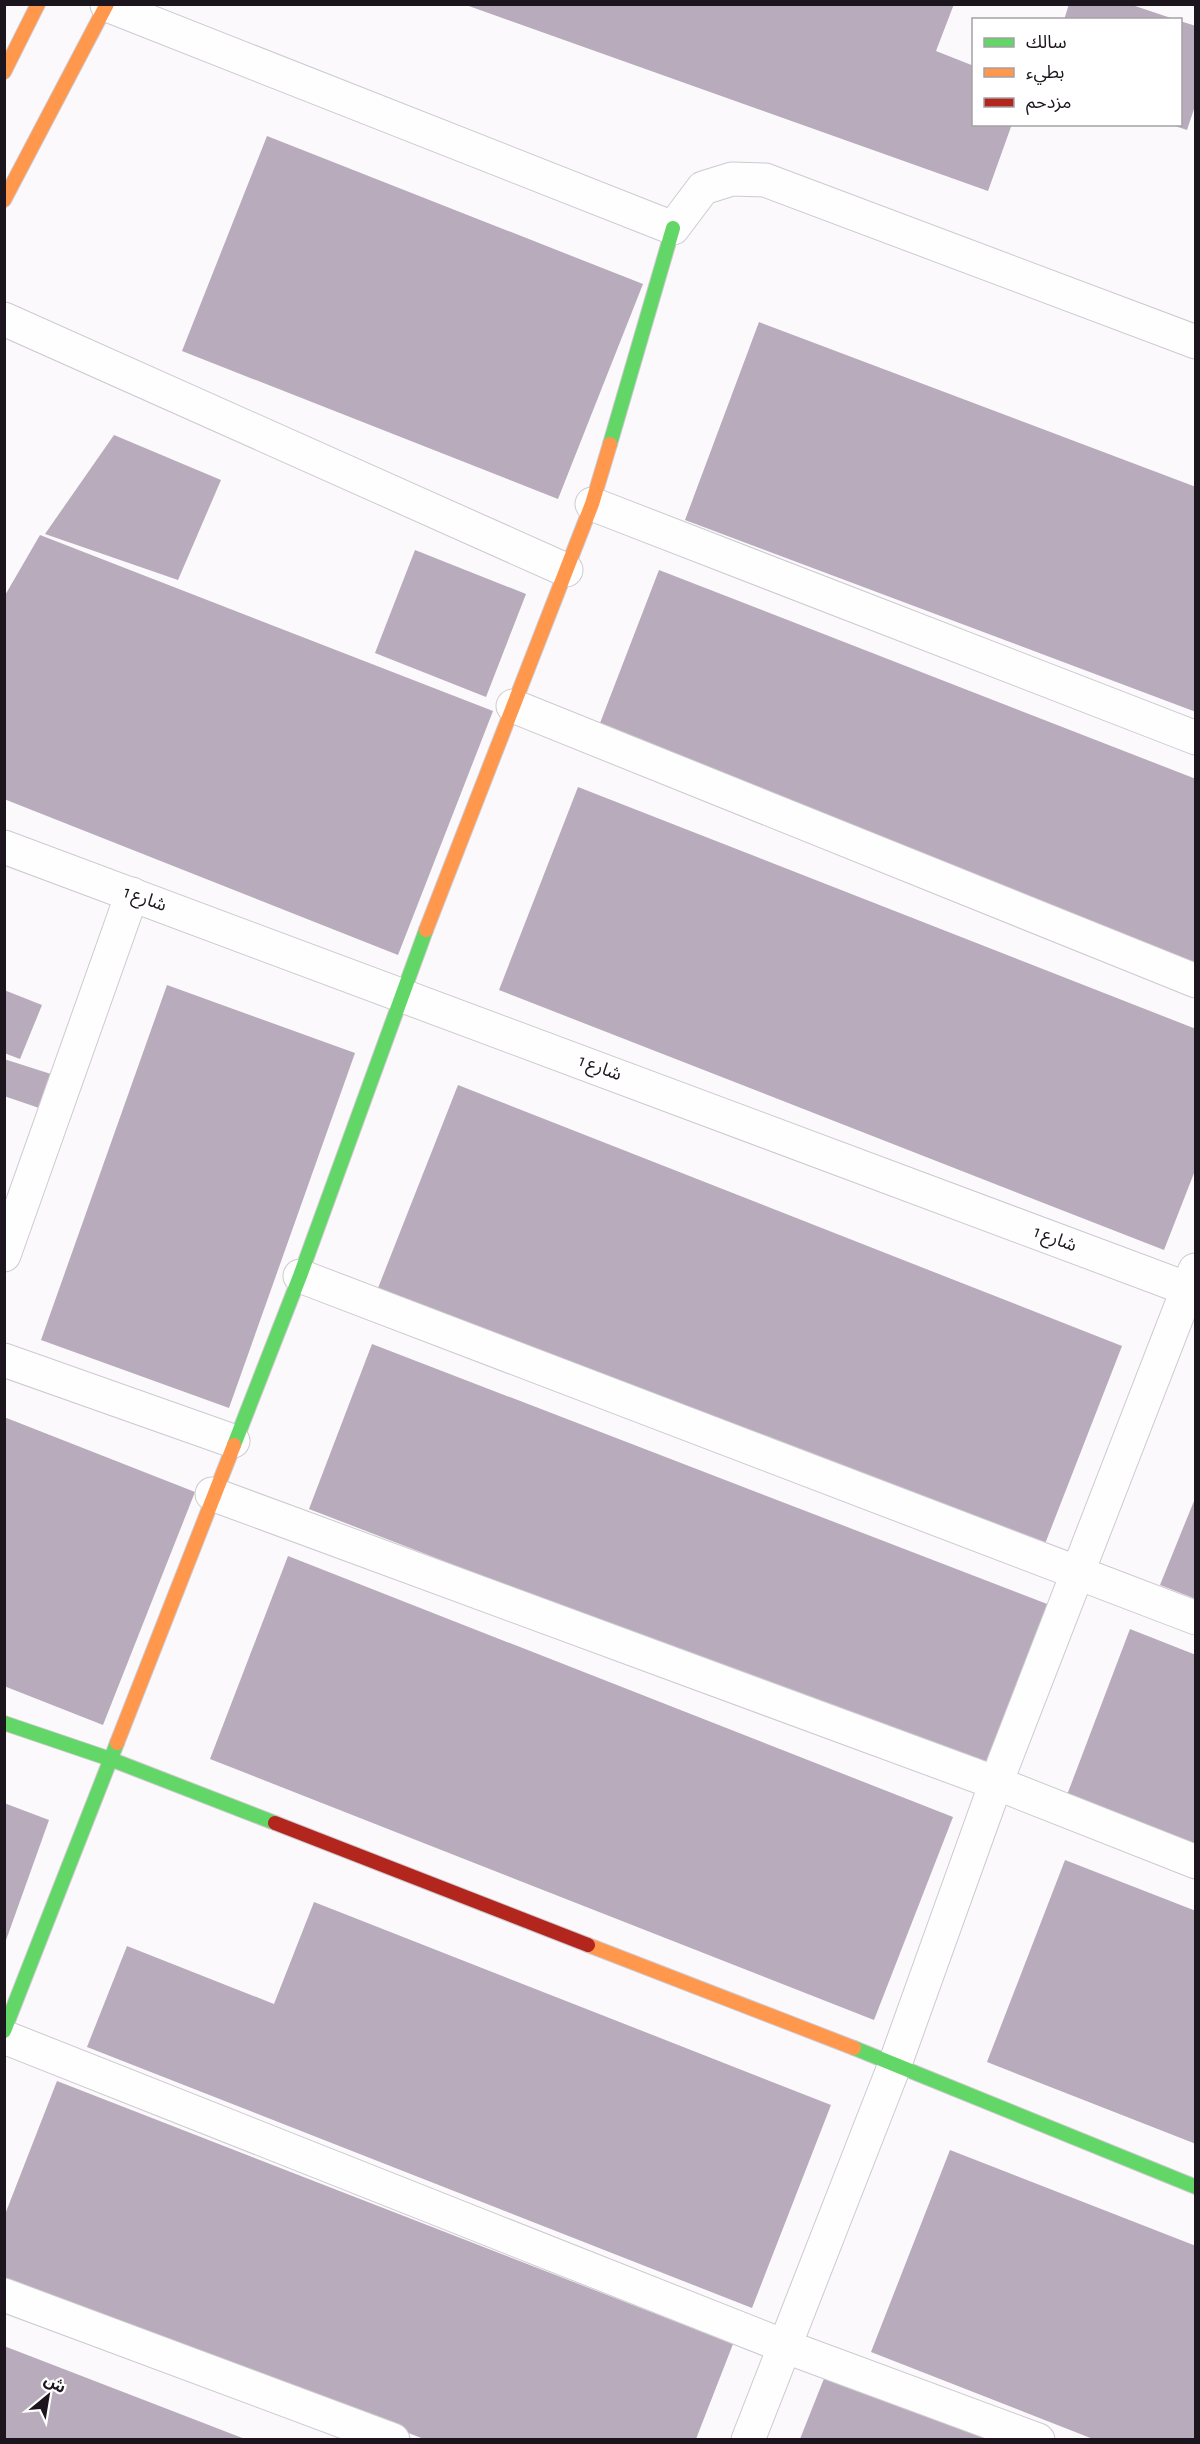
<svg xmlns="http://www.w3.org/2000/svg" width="1200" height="2444" font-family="'Alegreya Sans','Noto Sans Arabic',sans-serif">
	<rect width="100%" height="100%" fill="#fbf9fc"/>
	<g fill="#b8abbb">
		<path d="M954,4L936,51L974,66V124H1012L988,191L466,5Z"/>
		<path d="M1069,4H1129L1174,19L1064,20Z"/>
		<path d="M1180,21L1196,26V103L1187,130L1172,125L1180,124Z"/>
		<path d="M267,136L643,284L558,499L182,351Z"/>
		<path d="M759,322L1196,487V712L685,520Z"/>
		<path d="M114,435L221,480L178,580L45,534Z"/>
		<path d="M40,535L493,711L398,955L4,799V597Z"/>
		<path d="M415,550L526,594L486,697L375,653Z"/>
		<path d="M659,570L1196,779V970L595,736Z"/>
		<path d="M578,787L1196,1029V1168L1164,1250L499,990Z"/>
		<path d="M167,985L355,1053L229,1408L41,1340Z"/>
		<path d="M4,990L42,1005L20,1059L4,1053Z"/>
		<path d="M4,1059L54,1075L42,1109L4,1096Z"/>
		<path d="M458,1085L1122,1346L1043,1549L378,1288Z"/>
		<path d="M372,1344L1055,1607L991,1772L309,1509Z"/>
		<path d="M4,1417L195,1492L103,1725L4,1686Z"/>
		<path d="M1196,1496V1599L1160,1585Z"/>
		<path d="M288,1556L953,1817L874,2020L210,1759Z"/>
		<path d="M1130,1629L1196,1655V1845L1067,1795Z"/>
		<path d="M4,1803L49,1820L5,1943H4Z"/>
		<path d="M1065,1860L1196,1911V2144L987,2062Z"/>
		<path d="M314,1902L831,2105L752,2308L87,2047L127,1946L274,2004Z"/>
		<path d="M57,2081L733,2344L696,2439H424L4,2277V2217Z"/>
		<path d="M950,2150L1196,2246V2439H1093L871,2352Z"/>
		<path d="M4,2346L245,2439H4Z"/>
		<path d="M825,2376L987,2439H800Z"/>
	</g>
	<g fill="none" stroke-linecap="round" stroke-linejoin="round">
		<defs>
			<g id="street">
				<path d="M107,5L673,228L703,188L732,179L765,180L1196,342"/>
				<path d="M4,319L566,570"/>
				<path d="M592,504L1196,738"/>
				<path d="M513,706L1196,981"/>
				<path d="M4,847L1196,1292"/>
				<path d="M4,1255L132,894"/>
				<path d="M300,1276L1196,1618"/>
				<path d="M4,1360L233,1441"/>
				<path d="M212,1494L996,1783L1196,1862"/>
				<path d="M4,2037L784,2346L1038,2440"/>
				<path d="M4,2295L393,2440"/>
				<path d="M748,2440L895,2064L996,1783L1195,1270"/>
			</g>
			<g id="fast">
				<path d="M610,444L673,228"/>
				<path d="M234,1445L300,1276L426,930"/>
				<path d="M4,1723L110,1759L275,1823"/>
				<path d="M4,2031L117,1743"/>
				<path d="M854,2048L1196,2187"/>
			</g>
			<g id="slow">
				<path d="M4,72L38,4"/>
				<path d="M4,200L107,4"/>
				<path d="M426,930L592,504L610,444"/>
				<path d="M117,1743L234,1445"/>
				<path d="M588,1945L854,2048"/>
			</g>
			<path id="jam" d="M275,1823L588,1945"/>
		</defs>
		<use href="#street" stroke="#cecad0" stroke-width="35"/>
		<use href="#fast" stroke="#cecad0" stroke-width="16"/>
		<use href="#slow" stroke="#cecad0" stroke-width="16"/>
		<use href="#jam" stroke="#cecad0" stroke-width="16"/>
		<use href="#street" stroke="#fefeff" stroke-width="33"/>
		<use href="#fast" stroke="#63d668" stroke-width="14"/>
		<use href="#slow" stroke="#ff974d" stroke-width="14"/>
		<use href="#jam" stroke="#b3261e" stroke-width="14"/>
	</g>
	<g text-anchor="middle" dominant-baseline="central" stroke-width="5" stroke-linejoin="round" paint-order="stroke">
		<g font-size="18" fill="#1c151d" stroke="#fff">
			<text transform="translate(145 899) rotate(20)">شارع 1</text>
			<text transform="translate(600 1068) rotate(21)">شارع 1</text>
			<text transform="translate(1055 1239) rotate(21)">شارع 1</text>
		</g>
	</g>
	<rect width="1200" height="2444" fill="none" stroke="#1c151d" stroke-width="12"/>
	<rect x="972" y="18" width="210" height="108" fill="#ffffff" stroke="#a4a1a5" stroke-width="1.5"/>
	<rect x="984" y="38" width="30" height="9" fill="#63d668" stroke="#a4a1a5" stroke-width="1.5"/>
	<text x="1026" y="48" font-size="18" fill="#1c151d">سالك</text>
	<rect x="984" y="68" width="30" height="9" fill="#ff974d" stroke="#a4a1a5" stroke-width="1.5"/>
	<text x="1026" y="78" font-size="18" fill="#1c151d">بطيء</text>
	<rect x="984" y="98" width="30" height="9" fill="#b3261e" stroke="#a4a1a5" stroke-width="1.5"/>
	<text x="1026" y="108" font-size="18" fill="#1c151d">مزدحم</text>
	<g transform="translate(48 2396) rotate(30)" stroke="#ffffff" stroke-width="4.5" paint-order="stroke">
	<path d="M0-4.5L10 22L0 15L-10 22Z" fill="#1c151d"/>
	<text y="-9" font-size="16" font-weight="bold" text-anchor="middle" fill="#1c151d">ش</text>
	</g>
</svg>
